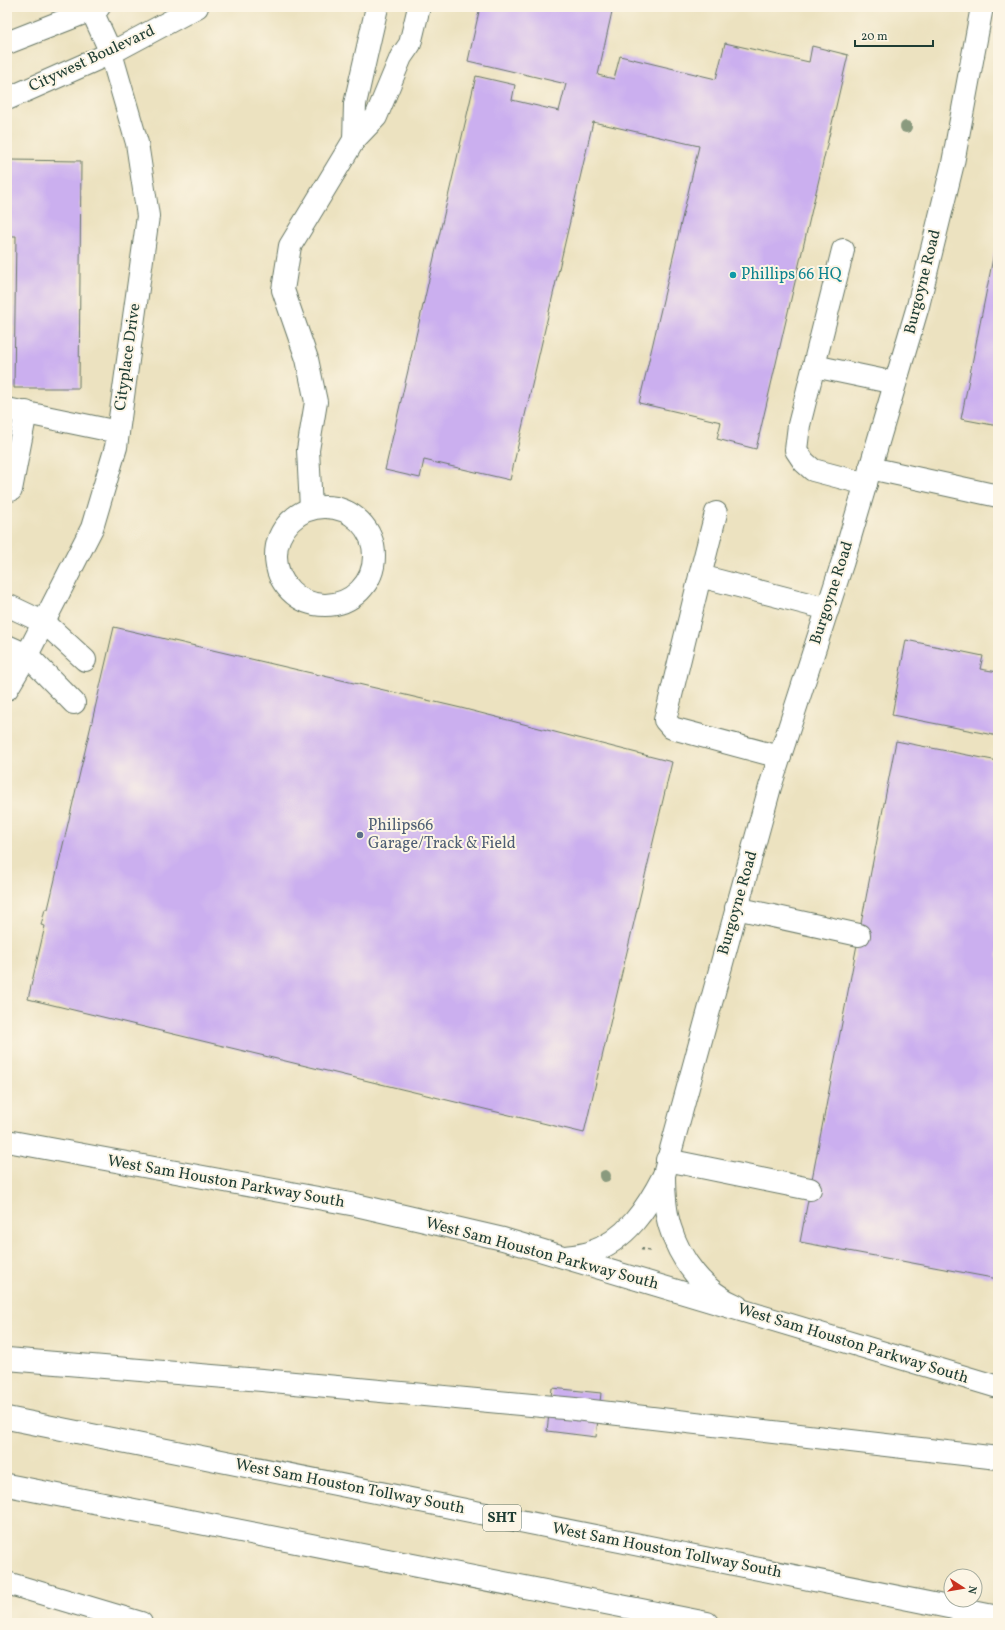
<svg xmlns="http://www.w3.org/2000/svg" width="1005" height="1630" font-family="Vollkorn,serif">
	<rect width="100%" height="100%" fill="#fcf5e5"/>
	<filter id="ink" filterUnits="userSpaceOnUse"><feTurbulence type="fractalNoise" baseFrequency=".025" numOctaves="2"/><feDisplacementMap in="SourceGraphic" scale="8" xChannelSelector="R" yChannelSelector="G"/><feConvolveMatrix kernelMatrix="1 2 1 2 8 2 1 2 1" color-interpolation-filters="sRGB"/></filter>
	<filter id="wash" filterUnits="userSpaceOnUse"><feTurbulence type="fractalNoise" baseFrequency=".012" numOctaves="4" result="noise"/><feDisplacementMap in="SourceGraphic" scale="16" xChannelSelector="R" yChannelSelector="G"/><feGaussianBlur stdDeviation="0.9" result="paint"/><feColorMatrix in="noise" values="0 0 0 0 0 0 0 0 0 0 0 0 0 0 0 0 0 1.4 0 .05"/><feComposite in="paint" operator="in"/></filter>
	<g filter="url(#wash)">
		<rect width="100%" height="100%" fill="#ece2c0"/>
		<g id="blocks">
			<g fill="#cbafef">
				<path d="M480,7H613L598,75L614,79L620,56L716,79L725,43L809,62L812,46L848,55L756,449L717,439L721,422L639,403L699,146L593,122L510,480L424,460L420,478L385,470L476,76L515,85L512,100L559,111L566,84L468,61Z"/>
				<path d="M10,160L81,161L79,388H14L16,236H7V170H10Z"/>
				<path d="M997,238H998V426L961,419Z"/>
				<path d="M114,627L461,708L672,762L584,1133L28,999L45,926L41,925L45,909H48Z"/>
				<path d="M906,640L983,656L980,669L998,672V736L892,715Z"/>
				<path d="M896,741L998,761V1279L800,1242Z"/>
				<path d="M552,1388L601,1393L596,1437L547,1431Z"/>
			</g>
		</g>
	</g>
	<g filter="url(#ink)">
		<use href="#blocks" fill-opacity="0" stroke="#677765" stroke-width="1"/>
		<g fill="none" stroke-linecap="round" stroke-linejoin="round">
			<defs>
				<g id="minor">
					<path d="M377,7L355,104L354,140L376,117L401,57L410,44L419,7"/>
					<path d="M7,43L99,7"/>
					<path d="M7,99L111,53L197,7"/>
					<path d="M843,250L799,425L796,450L804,462L813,470L866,484"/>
					<path d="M814,366L895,383"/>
					<path d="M7,409L118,432"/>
					<path d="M870,468L998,496"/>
					<path d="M7,490H11L26,412"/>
					<circle cx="325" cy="556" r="49"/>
					<path d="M311,508L308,450L316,402L307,359L283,290L290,246L354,140"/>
					<path d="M700,576L716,513"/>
					<path d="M7,605L45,623L85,660"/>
					<path d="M7,646L27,655L74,703"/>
					<path d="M7,689L27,655L92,528L116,447L148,216L137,143L111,53L92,11"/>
					<path d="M780,757L672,728L665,720L700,576L828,609"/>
					<path d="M736,908L859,935"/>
					<path d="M667,1160L810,1189"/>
					<path d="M664,1175C664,1192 665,1211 670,1227C680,1260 704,1292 737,1306"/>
					<path d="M565,1257C573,1256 582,1255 589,1253C627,1240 647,1208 664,1175L770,787L843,561L918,306L953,163L982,7"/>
				</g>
				<path id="major" d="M7,1141L356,1205L503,1239L998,1387"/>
				<g id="highway">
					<path d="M7,1359L262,1380L575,1409L998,1458"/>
					<path d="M7,1418L998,1617"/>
					<path d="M7,1485L707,1623"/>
					<path d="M7,1583L141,1623"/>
				</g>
			</defs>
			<use href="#minor" stroke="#677765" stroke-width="24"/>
			<use href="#major" stroke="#677765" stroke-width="24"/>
			<use href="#highway" stroke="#677765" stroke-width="24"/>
			<path stroke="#677765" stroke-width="2.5" stroke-dasharray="3 3" stroke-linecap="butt" d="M641,1249L652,1251"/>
			<use href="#minor" stroke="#fff" stroke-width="22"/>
			<use href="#major" stroke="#fff" stroke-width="22"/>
			<use href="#highway" stroke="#fff" stroke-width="22"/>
		</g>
		<g fill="#8a9a7e">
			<circle cx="906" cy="127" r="6"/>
			<circle cx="605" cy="1176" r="6"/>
		</g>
	</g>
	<circle fill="#0f9aa8" stroke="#fcf5e5" stroke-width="1.5" cx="733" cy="275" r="4"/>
	<circle fill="#5c6f8a" stroke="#fcf5e5" stroke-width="1.5" cx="360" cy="835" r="4"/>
	<g text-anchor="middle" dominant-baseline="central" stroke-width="4" stroke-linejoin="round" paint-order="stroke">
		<rect fill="#fcf5e5" stroke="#617469" stroke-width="1" x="483" y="1505" width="38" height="26" rx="3"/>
		<g font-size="15" font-weight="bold" fill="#1f3d34">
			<text x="502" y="1518">SHT</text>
		</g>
		<g font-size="16" fill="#1f3d34" stroke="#fcf5e5">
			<text transform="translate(92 59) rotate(-25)">Citywest Boulevard</text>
			<text transform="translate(923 282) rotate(-76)">Burgoyne Road</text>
			<text transform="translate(128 357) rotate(-82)">Cityplace Drive</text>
			<text transform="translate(832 593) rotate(-72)">Burgoyne Road</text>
			<text transform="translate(738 903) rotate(-74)">Burgoyne Road</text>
			<text transform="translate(226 1182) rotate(10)">West Sam Houston Parkway South</text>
			<text transform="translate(542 1254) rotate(15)">West Sam Houston Parkway South</text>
			<text transform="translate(853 1344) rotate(17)">West Sam Houston Parkway South</text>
			<text transform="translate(350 1487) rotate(11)">West Sam Houston Tollway South</text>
			<text transform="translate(667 1551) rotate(11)">West Sam Houston Tollway South</text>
		</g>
		<g font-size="16" fill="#0d838f" stroke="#fcf5e5" text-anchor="start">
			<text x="741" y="275">Phillips 66 HQ</text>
		</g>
		<g font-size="16" fill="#4e5e75" stroke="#fcf5e5" text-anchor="start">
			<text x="368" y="826">Philips66<tspan x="368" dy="18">Garage/Track &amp; Field</tspan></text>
		</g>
	</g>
	<rect width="1005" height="1630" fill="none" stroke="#fcf5e5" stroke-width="24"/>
	<g transform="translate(963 1588) rotate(102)"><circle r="19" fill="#fcf5e5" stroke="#a4ab9e"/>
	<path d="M0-3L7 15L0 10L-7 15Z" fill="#c8321e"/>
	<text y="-6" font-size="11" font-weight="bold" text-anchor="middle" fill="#1f3d34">N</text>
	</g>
	<path d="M855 40v6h78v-6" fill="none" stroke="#1f3d34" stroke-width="2"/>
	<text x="861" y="40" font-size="12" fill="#1f3d34" stroke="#fcf5e5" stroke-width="3" paint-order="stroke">20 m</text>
</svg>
